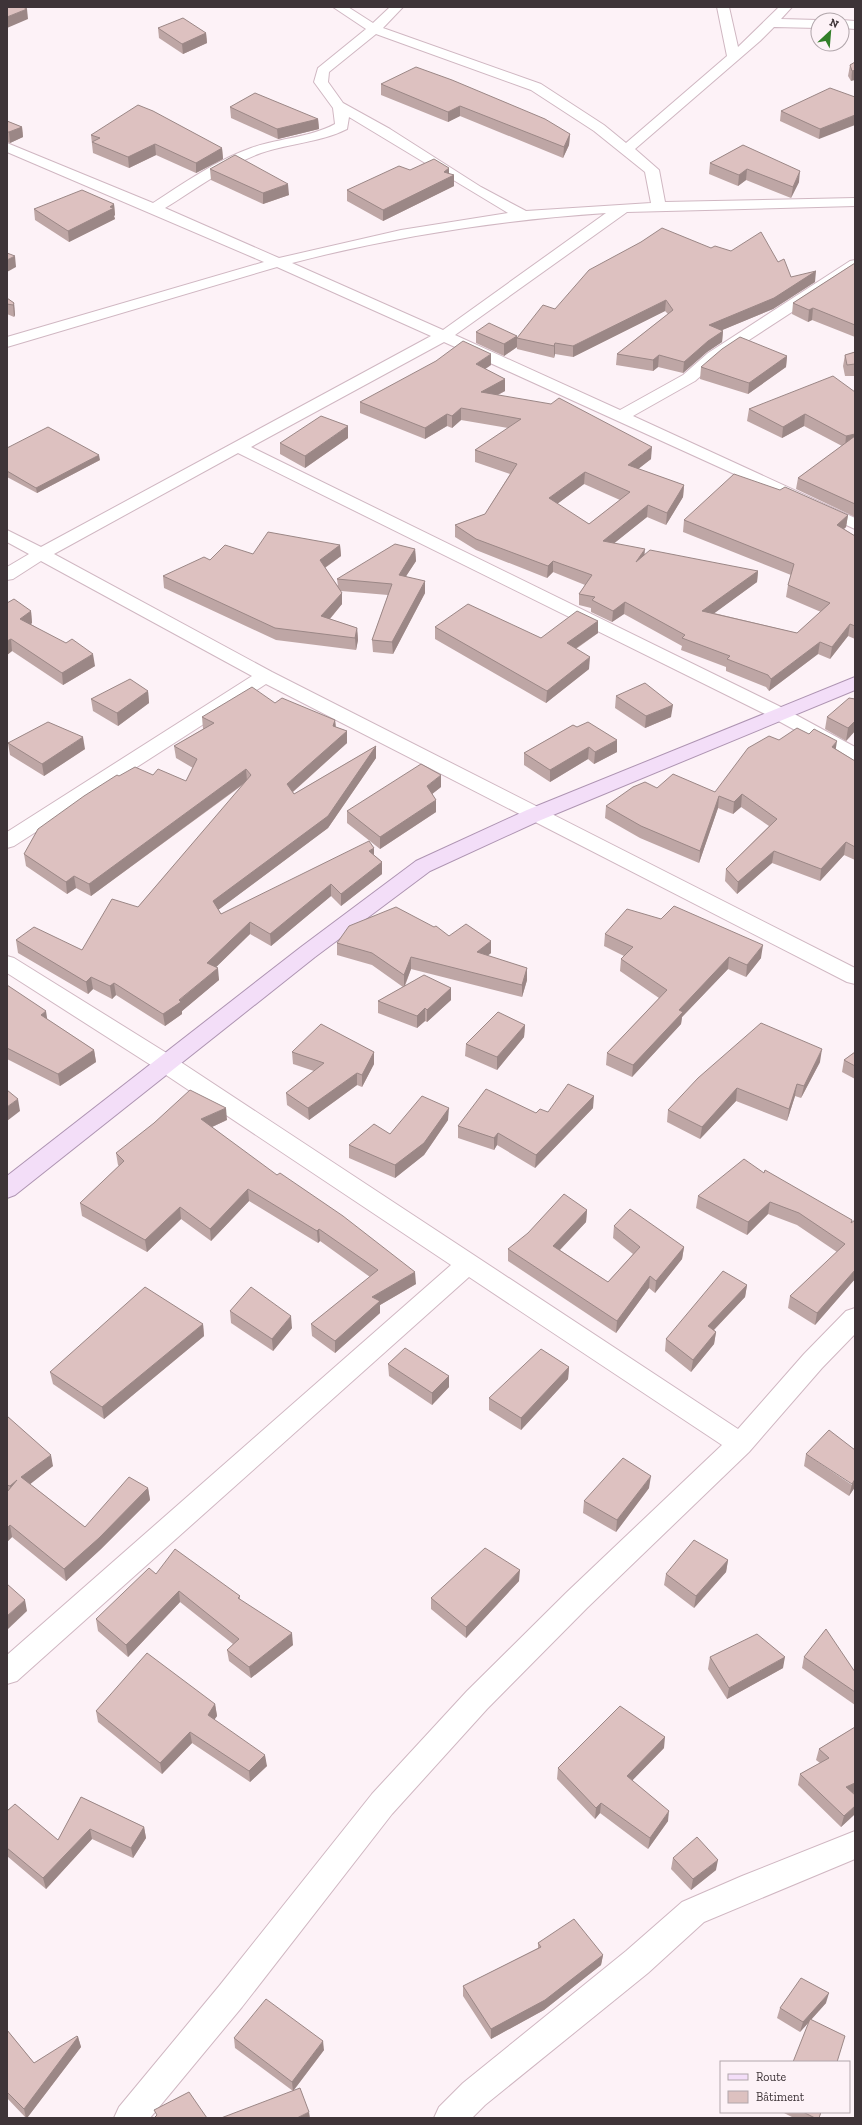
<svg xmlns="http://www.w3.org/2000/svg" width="862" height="2125" font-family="'Zilla Slab',serif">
	<rect width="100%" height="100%" fill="#fdf2f7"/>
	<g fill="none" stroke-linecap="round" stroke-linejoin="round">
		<defs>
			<g id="minor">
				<path d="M333,7H348L373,23L390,7H403L383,28L541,84L604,125L626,143L727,56L717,7H729L738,47L779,7H792L781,19L818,20V28L774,27L760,41L635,149L659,170L665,202L855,198V206L627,212L455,335L620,410L683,375L708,353L850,261L855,260V271L720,359L695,381L633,416L855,518V529L444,342L251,447L787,710L855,747V761L848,759L773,718L238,453L54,554L272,672L855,968V984L847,982L266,684L14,846L7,848V832L252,676L41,561L13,579L7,580V567L29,554L7,542V530L41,547L431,336L277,267L7,347V337L264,262L7,152V143L153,203C184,183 215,161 251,148C279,138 309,138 335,124L333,108L314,82L318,68L366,29ZM376,34L531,90L594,131L645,172L651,203L526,211L481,187L390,129L343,103L328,82L329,72ZM349,117L508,213L401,230L279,258L165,208C196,189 226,166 261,153C290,143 319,143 347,129ZM606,213L443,330L292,263C395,236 500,220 606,213Z"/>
				<path d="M842,20L855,21V29L842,28Z"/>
				<path d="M7,956L14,958L173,1057L738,1429L804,1354L846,1311L855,1308V1334L822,1368L749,1452L587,1608L487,1709L392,1814L242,2007L150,2118H114L119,2107L220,1985L372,1794L467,1691L567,1592L722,1445L469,1277L17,1681L7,1684V1655L451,1265L157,1069L7,973Z"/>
				<path d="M855,1831V1859L704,1922L648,1973L485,2105L472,2118H434L439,2107L463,2083L626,1951L682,1902L742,1876Z"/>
			</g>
			<path id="major" d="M855,677V690L541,820L430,871L315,957L15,1195L7,1198V1176L301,947L416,861L527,810Z"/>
		</defs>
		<use href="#minor" stroke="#d0b7c2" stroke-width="2"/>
		<use href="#major" stroke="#ae94b2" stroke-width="2"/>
		<use href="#minor" fill="#fff" fill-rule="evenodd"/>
		<use href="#major" fill="#f3def8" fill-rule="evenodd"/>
	</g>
	<g fill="#bea6a5" fill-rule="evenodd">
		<path d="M158,28L206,33L207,43L183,54L159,38Z"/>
		<path d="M855,62L851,81L848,76L850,65Z"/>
		<path d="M381,84L570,134L569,145L563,158L460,116L448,122L381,95Z"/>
		<path d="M855,97L819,139L780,121L781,111Z"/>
		<path d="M230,107L318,119L319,129L278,139L231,118Z"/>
		<path d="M7,121L22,127L23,137L10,143L7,142Z"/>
		<path d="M91,135L222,148L223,159L196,173L156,155L129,168L93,153Z"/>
		<path d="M743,145L799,182L791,198L746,180L738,186L709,174L710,163Z"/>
		<path d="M449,168V174L454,186L383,221L347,201V190L410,170Z"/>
		<path d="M210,169L289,195L263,204L211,180Z"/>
		<path d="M114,204L115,215L114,216L115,219L69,242L35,220L34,209Z"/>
		<path d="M711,248L731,251L778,262L791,277L815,282L773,309L722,330L723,331L722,342L707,352L683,373L658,367L653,371L616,365L617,354L668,314L665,311L573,357L555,354L554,358L517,349V347L504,356L476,343V332L517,336V338L555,309Z"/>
		<path d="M855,263V337L812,320L808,322L792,314L793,303Z"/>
		<path d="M7,298L14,303L15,315L14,317L7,314Z"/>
		<path d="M855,352V376H845L843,366L845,355Z"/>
		<path d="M787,356L786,367L748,394L700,379L701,367Z"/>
		<path d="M491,365L485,369L505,379V391L498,395L651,459L638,469L684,485L683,497L666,525L647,517L614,543L644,555L758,571L757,582L714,613L797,633L821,612L786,597L788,585L791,575L683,532L684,520L848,515L846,527L844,529L855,536V639L848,636L830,659L818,654L769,691L766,687L726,671V667L681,650L682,646L624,614L612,622L591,612V608L579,605V594L585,585L553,572L547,578L476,550L455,537V525L485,514L510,474L475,462V450L508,428L461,420L452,428L447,426L425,439L360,413V402ZM584,484L620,500L589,524L557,504Z"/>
		<path d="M855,392V517L796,489L798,478L842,446L804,426L782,438L747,421L749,409Z"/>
		<path d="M348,438L305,468L280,454V443Z"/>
		<path d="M7,448L100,460L37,493L7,477Z"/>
		<path d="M340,545L341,556L325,568L338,586L337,579L415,549L416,561L406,576L425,593L393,654L373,652L372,640L388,595L341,591L342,604L330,619L357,628L358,640L356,650L276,640L164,588L163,576L210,560L253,554Z"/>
		<path d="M7,603L31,611L32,623L31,624L95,666L63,685L12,651L7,655Z"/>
		<path d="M598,621V633L576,649L589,669L546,703L435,639V627L541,638Z"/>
		<path d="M148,691L149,703L118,726L93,711L91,699Z"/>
		<path d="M616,696L671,717L645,728L615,708Z"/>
		<path d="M855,699V731L846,741L825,729L827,717Z"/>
		<path d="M275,703L335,720L336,727L347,731V743L293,792L294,794L376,746V758L328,828L218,910L221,914L374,855L382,862V874L341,906L331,896L271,946L250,934L216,967L219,980L182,1011V1014L165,1026L116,995L112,999L93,989L88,994L18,953L16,940L82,950L138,907L244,784L91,896L76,888L67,894L26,866L24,854L119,776L153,775L186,781L193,768L176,758L174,746L203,729L202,717Z"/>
		<path d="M573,725L617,752L594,764L588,759L550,782L524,765V753Z"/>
		<path d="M779,740L836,749L855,761V860L844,855L820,881L772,863L737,894L725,881L726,869L769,826L741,807L733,814L718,808L699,863L640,838L605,818L606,806L657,788L715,792Z"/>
		<path d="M8,743L85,749L44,776L10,755Z"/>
		<path d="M441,787L432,794L436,812L380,849L347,823V811Z"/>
		<path d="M605,934L761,958L746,977L728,969L682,1017L681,1024L632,1077L606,1065L607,1053L659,998L620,971L621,959L624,956L604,946Z"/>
		<path d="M449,936L491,941V953L487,956L527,968V980L522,997L411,969L405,986L451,988V1000L427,1022L425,1021L417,1028L378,1013V1001L403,987L372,965L337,955V943Z"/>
		<path d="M7,985L47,1019L94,1050L96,1062L60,1086L7,1059Z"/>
		<path d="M525,1025L524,1037L497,1070L465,1056L466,1044Z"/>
		<path d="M292,1052H374V1064L362,1087L357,1085L309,1120L287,1105L286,1093L314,1071L293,1064Z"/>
		<path d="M855,1052V1079L842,1072L844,1060Z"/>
		<path d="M820,1062L801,1098L795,1096L787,1121L736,1101L700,1139L667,1122L668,1110Z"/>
		<path d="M593,1108L535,1168L497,1145L494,1150L458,1138V1126L536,1113Z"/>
		<path d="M227,1120L212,1127L416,1284L380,1305V1313L335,1353L312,1336L311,1324L370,1277L320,1241L318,1243L249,1201L211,1241L181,1219L147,1252L82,1216L80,1203L119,1166L118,1165L116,1153Z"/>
		<path d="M448,1120L424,1155L395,1178L349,1158V1145L390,1134Z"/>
		<path d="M764,1173L852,1223L855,1220V1279L815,1325L788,1308L790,1296L837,1252L797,1225L768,1214L747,1235L696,1208L698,1196Z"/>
		<path d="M587,1210L586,1222L560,1250L608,1282L633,1254L613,1238L614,1226L684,1247L682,1259L655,1293L649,1288L616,1333L508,1261V1249Z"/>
		<path d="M747,1285L745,1297L714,1330L716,1332L714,1344L691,1372L665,1351L666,1339Z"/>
		<path d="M230,1311L292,1328L273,1351L231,1323Z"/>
		<path d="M203,1324L204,1336L104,1419L53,1384L50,1372Z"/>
		<path d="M388,1364L449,1387L432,1405L389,1376Z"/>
		<path d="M569,1367L568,1379L521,1430L489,1410V1398Z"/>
		<path d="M7,1416L53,1466L30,1484L85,1527L148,1488L150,1500L101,1549L66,1581L12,1537L7,1542Z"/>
		<path d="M806,1454L855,1487L849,1496L804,1466Z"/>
		<path d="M649,1488L616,1532L583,1513L584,1501Z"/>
		<path d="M728,1560L726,1572L694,1608L664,1585L666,1574Z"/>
		<path d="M156,1574L240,1596V1600L293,1645L251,1678L229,1661L227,1650L233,1644L180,1602L128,1657L98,1631L96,1619Z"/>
		<path d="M519,1581L466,1638L431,1609V1598Z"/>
		<path d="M710,1657L783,1668L727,1699L708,1669Z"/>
		<path d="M804,1657L855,1672V1705L802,1668Z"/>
		<path d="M215,1704L217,1716L214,1719L267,1766L250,1782L192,1743L162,1774L98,1722L96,1711Z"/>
		<path d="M855,1727V1792L853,1793L855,1795V1814L841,1827L798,1785L800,1774L820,1763L816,1760L819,1749Z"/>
		<path d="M664,1748L632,1780L668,1821L648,1849L600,1813L595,1819L557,1779L558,1768Z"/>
		<path d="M81,1797L144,1827L146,1838L133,1858L92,1839L46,1889L7,1856V1811L58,1840Z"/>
		<path d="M673,1858L716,1870L691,1890L671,1869Z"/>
		<path d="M538,1943L603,1955L601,1965L544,2010L491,2039L463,1996V1986L538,1948Z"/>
		<path d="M826,2003L800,2032L777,2018L780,2008Z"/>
		<path d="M7,2030L34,2063L78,2037L81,2047L27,2118H26L7,2098Z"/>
		<path d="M234,2038L324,2050L294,2090L293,2091L235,2048Z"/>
		<path d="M782,2112H821L819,2118H794Z"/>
	</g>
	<g fill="#9b8786">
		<path d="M27,9L28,19L7,28V17Z"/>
		<path d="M206,33L207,43L183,54L182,44Z"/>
		<path d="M855,70V80L851,81L852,71Z"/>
		<path d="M460,106V116L448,122V112Z"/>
		<path d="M855,115V125L819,139L820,129Z"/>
		<path d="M318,119L319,129L278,139L277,129Z"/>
		<path d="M22,127L23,137L10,143L9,132Z"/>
		<path d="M570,134L569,145L563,158L564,147Z"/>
		<path d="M155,144L156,155L129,168L128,157Z"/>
		<path d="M222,148L223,159L196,173V163Z"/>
		<path d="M449,168V177L454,175V186L383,221V210L444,172Z"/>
		<path d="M747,169L746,180L738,186L739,175Z"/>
		<path d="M800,171L799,182L791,198L793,187Z"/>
		<path d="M288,184L289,195L263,204V193Z"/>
		<path d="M114,204L115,215L114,216L115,219L69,242L68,231Z"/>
		<path d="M15,256L16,267L7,272V260Z"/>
		<path d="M816,271L815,282L773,309L708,336L709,325Z"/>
		<path d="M666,300L665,311L573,357V346Z"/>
		<path d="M14,303L15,315L14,317L13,305Z"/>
		<path d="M813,308L812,320L808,322L809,310Z"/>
		<path d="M723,331L722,342L707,352L683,373L684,362L708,341Z"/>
		<path d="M517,336V347L504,356V344Z"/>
		<path d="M555,343V354L554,358V346Z"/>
		<path d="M491,354V365L476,375V364Z"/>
		<path d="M659,355L658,367L653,371V360Z"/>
		<path d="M787,356L786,367L748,394L749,383Z"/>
		<path d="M505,379V391L481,403V392Z"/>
		<path d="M461,408V420L452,428V416Z"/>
		<path d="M447,414V426L425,439V428Z"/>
		<path d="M805,414L804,426L782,438L783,427Z"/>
		<path d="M348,426V438L305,468V456Z"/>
		<path d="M855,434V446L845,447L846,436Z"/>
		<path d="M652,447L651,459L628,477V465Z"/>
		<path d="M99,455L100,460L37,493L36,488Z"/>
		<path d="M585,472L584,484L549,510V498Z"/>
		<path d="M684,485L683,497L666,525L667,513Z"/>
		<path d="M648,505L647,517L602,553L603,541Z"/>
		<path d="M848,515L846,527L835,537L837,525Z"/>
		<path d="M340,545L341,556L320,571V560Z"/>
		<path d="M415,549L416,561L399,587V575Z"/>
		<path d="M645,549L644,561L636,562Z"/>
		<path d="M553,561V572L547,578L548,566Z"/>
		<path d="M758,571L757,582L701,623L702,611Z"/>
		<path d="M425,581V593L393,654L392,642Z"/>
		<path d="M342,593V604L322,628L321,616Z"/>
		<path d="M625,602L624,614L612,622L613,611Z"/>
		<path d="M31,611L32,623L22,631L20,619Z"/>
		<path d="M598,621V633L566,655L567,643Z"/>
		<path d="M850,624L848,636L830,659L832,647Z"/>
		<path d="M357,628L358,640L356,650L355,638Z"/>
		<path d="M11,639L12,651L7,655V641Z"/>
		<path d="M820,642L818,654L769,691L771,679Z"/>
		<path d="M93,654L95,666L63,685L62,673Z"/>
		<path d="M590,657L589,669L546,703L547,691Z"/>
		<path d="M148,691L149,703L118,726L117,713Z"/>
		<path d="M673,705L671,717L645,728L646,716Z"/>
		<path d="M335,720L336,732L333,726Z"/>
		<path d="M855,721V731L846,741L848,728Z"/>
		<path d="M347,731V743L288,796L287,784Z"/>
		<path d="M83,737L85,749L44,776L42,764Z"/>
		<path d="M617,740V752L594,764L595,752Z"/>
		<path d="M837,741L835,754L832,747Z"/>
		<path d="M376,746V758L328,828L214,913L213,901Z"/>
		<path d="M589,747L588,759L550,782V770Z"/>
		<path d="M246,769L247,781L91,896L89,884Z"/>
		<path d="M441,775V787L427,798V786Z"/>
		<path d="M742,794L741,807L733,814L734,802Z"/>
		<path d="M719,796L718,808L699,863L700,851Z"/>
		<path d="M436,800V812L380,849V837Z"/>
		<path d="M846,842L844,855L820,881L821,869Z"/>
		<path d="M374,848V860L369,851Z"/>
		<path d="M774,851L772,863L737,894L738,882Z"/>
		<path d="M382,862V874L341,906V894Z"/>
		<path d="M74,876L76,888L67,894L66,882Z"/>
		<path d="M331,884V896L271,946L270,934Z"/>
		<path d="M250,922V934L208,975L207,963Z"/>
		<path d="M491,941V953L476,965L477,952Z"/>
		<path d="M763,945L761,958L746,977L747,965Z"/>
		<path d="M411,957V969L404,987V975Z"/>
		<path d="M729,957L728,969L682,1017L681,1024L632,1077L633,1065L679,1010Z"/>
		<path d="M218,968L219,980L182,1011V1014L165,1026L163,1014Z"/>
		<path d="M527,968V980L522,997V985Z"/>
		<path d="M91,977L93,989L88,994L86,982Z"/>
		<path d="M114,983L116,995L112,999L110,986Z"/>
		<path d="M451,988V1000L427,1022V1010Z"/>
		<path d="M425,1008V1021L417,1028V1016Z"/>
		<path d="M46,1011L48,1024L41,1015Z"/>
		<path d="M525,1025L524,1037L497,1070V1057Z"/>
		<path d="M822,1049L820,1062L801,1098L804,1086Z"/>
		<path d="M94,1050L96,1062L60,1086L58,1074Z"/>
		<path d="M374,1052V1064L362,1087V1075Z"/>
		<path d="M357,1073V1085L309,1120L308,1108Z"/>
		<path d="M797,1084L795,1096L787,1121L789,1109Z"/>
		<path d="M737,1088L736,1101L700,1139L702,1127Z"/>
		<path d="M594,1096L593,1108L535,1168L536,1155Z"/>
		<path d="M18,1099L20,1111L7,1121V1107Z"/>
		<path d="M226,1108L227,1120L203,1131L201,1119Z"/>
		<path d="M449,1108L448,1120L424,1155L395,1178V1165Z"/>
		<path d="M498,1133L497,1145L494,1150V1138Z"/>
		<path d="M248,1189L249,1201L211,1241L210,1229Z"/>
		<path d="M770,1202L768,1214L747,1235L748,1222Z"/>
		<path d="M180,1207L181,1219L147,1252L145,1240Z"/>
		<path d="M587,1210L586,1222L552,1258L553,1246Z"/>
		<path d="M319,1229L320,1241L318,1243L317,1231Z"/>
		<path d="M684,1247L682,1259L655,1293L656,1281Z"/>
		<path d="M855,1270V1279L815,1325L817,1313Z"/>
		<path d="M415,1272L416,1284L380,1305V1313L335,1353V1341L372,1297Z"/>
		<path d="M650,1276L649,1288L616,1333L617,1321Z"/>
		<path d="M747,1285L745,1297L706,1338L708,1326Z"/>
		<path d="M291,1316L292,1328L273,1351L272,1339Z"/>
		<path d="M203,1324L204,1336L104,1419L102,1407Z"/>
		<path d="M716,1332L714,1344L691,1372L693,1360Z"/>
		<path d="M569,1367L568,1379L521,1430V1418Z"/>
		<path d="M449,1376V1387L432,1405V1393Z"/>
		<path d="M51,1455L53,1466L24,1489L21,1477Z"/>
		<path d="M651,1476L649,1488L616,1532L617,1520Z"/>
		<path d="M855,1479V1487L849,1496L852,1484Z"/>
		<path d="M17,1480L12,1497L10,1486Z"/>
		<path d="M148,1488L150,1500L101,1549L66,1581L64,1569Z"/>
		<path d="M10,1525L12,1537L7,1542V1528Z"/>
		<path d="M728,1560L726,1572L694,1608L696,1596Z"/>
		<path d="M520,1570L519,1581L466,1638V1627Z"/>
		<path d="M179,1591L180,1602L128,1657L126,1645Z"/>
		<path d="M25,1600L27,1611L7,1630V1616Z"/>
		<path d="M292,1633L293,1645L251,1678L249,1667Z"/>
		<path d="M785,1657L783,1668L727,1699L729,1688Z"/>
		<path d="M215,1704L217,1716L210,1726L208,1715Z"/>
		<path d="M190,1732L192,1743L162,1774L160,1763Z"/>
		<path d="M665,1737L664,1748L626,1787L627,1776Z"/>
		<path d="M265,1755L267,1766L250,1782L249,1771Z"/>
		<path d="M855,1783V1792L844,1798L846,1787Z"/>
		<path d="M601,1803L600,1813L595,1819L596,1808Z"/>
		<path d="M855,1806V1814L841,1827L844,1816Z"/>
		<path d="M669,1811L668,1821L648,1849L650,1838Z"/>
		<path d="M144,1827L146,1838L133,1858L131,1848Z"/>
		<path d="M90,1829L92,1839L46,1889L43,1878Z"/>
		<path d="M718,1860L716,1870L691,1890L693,1879Z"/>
		<path d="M603,1955L601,1965L544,2010L491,2039V2029Z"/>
		<path d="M829,1993L826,2003L800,2032L803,2022Z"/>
		<path d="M78,2037L81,2047L27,2118H26L24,2109Z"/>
		<path d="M323,2041L324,2050L293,2091L292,2082Z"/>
		<path d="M309,2112L310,2118H297Z"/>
	</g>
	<g fill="#ddc1c0" stroke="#9b8786" fill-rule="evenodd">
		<path d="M7,7H23L27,9L7,17Z"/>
		<path d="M183,18L206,33L182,44L158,28Z"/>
		<path d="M855,62V70L852,71L850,65Z"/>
		<path d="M416,67L452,80L545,119L570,134L564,147L460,106L448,112L381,84Z"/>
		<path d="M830,88L855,97V115L820,129L781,111Z"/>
		<path d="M255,93L318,119L277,129L230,107Z"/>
		<path d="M138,105L153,111L222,148L196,163L155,144L128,157L92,142L100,138L91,135Z"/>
		<path d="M7,121L22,127L9,132H7Z"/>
		<path d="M743,145L800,171L793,187L747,169L739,175L710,163Z"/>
		<path d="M235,155L288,184L263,193L210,169Z"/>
		<path d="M434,159L449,168L444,172L454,175L383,210L347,190L399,166L410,170Z"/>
		<path d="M82,190L114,204L110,207L114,208L68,231L34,209Z"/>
		<path d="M662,228L711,248L715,246L731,251L761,232L778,262L784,259L791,277L816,271L774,298L709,325L723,331L708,341L684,362L659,355L653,360L617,354L673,310L666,300L573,346L555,343L554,346L517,338L543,305L555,309L589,270L641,242Z"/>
		<path d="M7,253L15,256L7,260Z"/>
		<path d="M855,263V325L813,308L809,310L793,303Z"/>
		<path d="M7,298L14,303L13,305L7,304Z"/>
		<path d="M489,323L517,336L504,344L476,332Z"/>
		<path d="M740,337L787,356L749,383L701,367L722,349Z"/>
		<path d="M463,341L491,354L476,364L505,379L481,392L551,404L559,398L652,447L628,465L684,485L667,513L648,505L603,541L645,549L636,562L650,550L758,571L702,611L797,633L830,603L788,585L794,564L684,520L734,474L780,490L785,487L848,515L837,525L855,536V626L850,624L832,647L820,642L771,679L768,675L727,659L730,656L682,638L685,635L625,602L613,611L592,600L595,597L579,594L592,575L553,561L548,566L476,539L455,525L485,514L517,464L475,450L521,419L461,408L452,416L447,414L425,428L360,402L436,361ZM585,472L630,492L589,524L549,498Z"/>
		<path d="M855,352V364L847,365L845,355Z"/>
		<path d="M833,376L855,392V434L846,436L805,414L783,427L749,409Z"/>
		<path d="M321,416L348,426L305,456L280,443Z"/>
		<path d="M48,427L99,455L36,488L7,471V448Z"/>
		<path d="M855,436V504L798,478Z"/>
		<path d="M268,532L340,545L320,560L342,593L321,616L357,628L355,638L275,628L163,576L204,557L210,560L225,545L253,554Z"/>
		<path d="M395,544L415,549L399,575L425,581L392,642L372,640L392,584L337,579Z"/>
		<path d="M14,599L31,611L20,619L66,643L72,639L93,654L62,673L11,639L7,641V603Z"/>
		<path d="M468,604L541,638L577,611L598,621L567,643L590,657L547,691L435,627Z"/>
		<path d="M130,679L148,691L117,713L91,699Z"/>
		<path d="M645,683L673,705L646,716L616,696Z"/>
		<path d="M252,687L275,703L282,698L335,720L333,726L347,731L287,784L294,794L376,746L328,816L213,901L221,914L369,841L374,848L369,851L382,862L341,894L331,884L270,934L250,922L207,963L218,968L179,1000L181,1002L163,1014L114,983L110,986L91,977L86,982L16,940L34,927L82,950L112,899L138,907L251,775L246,769L89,884L74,876L66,882L24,854L38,829L84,796L117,775L119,776L135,767L153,775L158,769L186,781L197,759L174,746L214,723L202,717Z"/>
		<path d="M849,698L855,699V721L848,728L827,717Z"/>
		<path d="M48,722L83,737L42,764L8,743Z"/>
		<path d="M588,722L617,740L595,752L589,747L550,770L524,753L573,725L577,727Z"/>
		<path d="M797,728L809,734L814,729L837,741L832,747L855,761V847L846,842L821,869L774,851L738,882L726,869L777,819L742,794L734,802L719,796L700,851L641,826L606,806L633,787L645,782L657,788L673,774L715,792L748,748L769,736L779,740Z"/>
		<path d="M421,764L441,775L427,786L436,800L380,837L347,811Z"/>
		<path d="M674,906L763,945L747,965L729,957L679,1010L683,1012L633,1065L607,1053L667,990L621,959L633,947L605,934L627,909L661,919Z"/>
		<path d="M396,907L434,927L436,926L449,936L466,924L491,941L477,952L527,968L522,985L411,957L404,975L372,953L337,943L349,926Z"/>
		<path d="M424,975L451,988L427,1010L425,1008L417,1016L378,1001Z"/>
		<path d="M7,985L46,1011L41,1015L94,1050L58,1074L7,1048Z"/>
		<path d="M498,1012L525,1025L497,1057L466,1044Z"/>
		<path d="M761,1023L822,1049L804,1086L797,1084L789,1109L737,1088L702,1127L668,1110L698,1078Z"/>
		<path d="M321,1024L374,1052L362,1075L357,1073L308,1108L286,1093L324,1063L292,1052Z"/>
		<path d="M855,1052V1066L844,1060Z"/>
		<path d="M568,1084L594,1096L536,1155L498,1133L494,1138L458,1126L486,1089L536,1113L540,1109L548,1112Z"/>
		<path d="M7,1090L18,1099L7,1107Z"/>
		<path d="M190,1090L226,1108L201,1119L277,1175L280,1173L343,1216L415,1272L372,1297L380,1301L335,1341L311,1324L378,1270L319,1229L317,1231L248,1189L210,1229L180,1207L145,1240L80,1203L124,1161L116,1153L154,1123Z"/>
		<path d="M422,1096L449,1108L424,1143L395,1165L349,1145L374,1124L390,1134Z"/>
		<path d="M744,1159L764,1173L765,1170L852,1220L851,1223L855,1220V1270L817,1313L790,1296L845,1244L799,1213L770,1202L748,1222L698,1196Z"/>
		<path d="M564,1194L587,1210L553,1246L608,1282L640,1247L614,1226L630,1209L684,1247L656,1281L650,1276L617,1321L508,1249L528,1233Z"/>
		<path d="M723,1271L747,1285L708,1326L716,1332L693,1360L666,1339Z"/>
		<path d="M145,1287L203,1324L102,1407L50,1372Z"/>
		<path d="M251,1287L291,1316L272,1339L230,1311Z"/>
		<path d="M405,1348L449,1376L432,1393L388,1364Z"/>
		<path d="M541,1349L569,1367L521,1418L489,1398Z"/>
		<path d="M7,1416L51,1455L21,1477L85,1527L129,1477L148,1488L99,1538L64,1569L10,1525L7,1528V1492L17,1480L10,1486L7,1485Z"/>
		<path d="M829,1430L855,1450V1479L852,1484L806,1454Z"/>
		<path d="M623,1458L651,1476L617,1520L584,1501Z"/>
		<path d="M694,1540L728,1560L696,1596L666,1574Z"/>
		<path d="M485,1548L520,1570L466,1627L431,1598Z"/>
		<path d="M175,1549L240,1596L238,1598L292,1633L249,1667L227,1650L239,1639L179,1591L126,1645L96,1619L149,1568L156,1574Z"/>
		<path d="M7,1584L25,1600L7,1616Z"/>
		<path d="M826,1629L855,1672V1692L804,1657Z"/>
		<path d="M757,1634L785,1657L729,1688L710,1657Z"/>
		<path d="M147,1653L215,1704L208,1715L265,1755L249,1771L190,1732L160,1763L96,1711Z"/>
		<path d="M620,1706L665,1737L627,1776L669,1811L650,1838L601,1803L596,1808L558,1768Z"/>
		<path d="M855,1727V1783L846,1787L855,1795V1806L844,1816L800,1774L829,1758L819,1749Z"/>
		<path d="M81,1797L144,1827L131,1848L90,1829L43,1878L7,1848V1811L15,1804L58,1840Z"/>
		<path d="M697,1837L718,1860L693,1879L673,1858Z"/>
		<path d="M574,1919L603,1955L545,2000L491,2029L463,1986L541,1947L538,1943Z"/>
		<path d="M801,1978L829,1993L803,2022L780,2008Z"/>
		<path d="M266,1999L323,2041L292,2082L234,2038Z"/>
		<path d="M810,2019L845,2036L837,2062H793Z"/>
		<path d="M7,2030L34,2063L77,2036L78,2037L24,2109L7,2092Z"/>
		<path d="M300,2088L309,2112L297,2118H221Z"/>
		<path d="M189,2092L207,2118H154L157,2115L154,2110Z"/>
		<path d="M803,2112H821L819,2118H815Z"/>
	</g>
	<rect width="862" height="2125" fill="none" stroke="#3e3438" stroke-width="16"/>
	<rect x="720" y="2061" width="130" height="52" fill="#fdf2f7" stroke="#b1a6ab"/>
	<rect x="728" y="2074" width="20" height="6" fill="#f3def8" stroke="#b1a6ab"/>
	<text x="756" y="2081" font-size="12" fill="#3e3438">Route</text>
	<rect x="728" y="2091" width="20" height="12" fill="#ddc1c0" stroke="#b1a6ab"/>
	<text x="756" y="2101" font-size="12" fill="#3e3438">Bâtiment</text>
	<g transform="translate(830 32) rotate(26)"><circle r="19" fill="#fdf2f7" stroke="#b1a6ab"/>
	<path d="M0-3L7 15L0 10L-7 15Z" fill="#327f29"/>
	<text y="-6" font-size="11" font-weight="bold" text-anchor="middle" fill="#3e3438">N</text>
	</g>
</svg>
